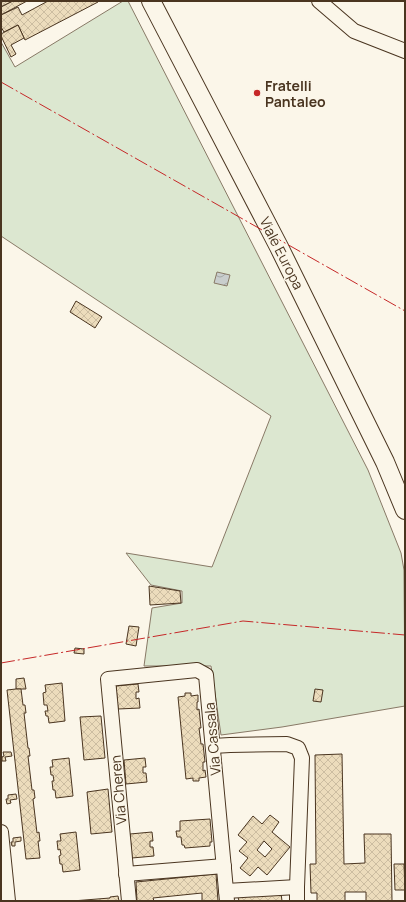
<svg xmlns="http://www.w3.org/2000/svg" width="406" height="902" font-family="Manrope,sans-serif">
	<defs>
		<pattern id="water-waves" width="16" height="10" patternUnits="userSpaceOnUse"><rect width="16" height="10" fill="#c9cecd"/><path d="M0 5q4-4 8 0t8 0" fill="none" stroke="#a5a8a6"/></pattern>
		<pattern id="building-cross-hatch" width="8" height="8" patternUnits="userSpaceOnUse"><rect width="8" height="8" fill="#ecdcbc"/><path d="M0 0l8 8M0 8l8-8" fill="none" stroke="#ccbda1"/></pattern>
	</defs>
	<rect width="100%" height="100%" fill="#fbf6e9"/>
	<path fill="#dce7d0" stroke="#887966" d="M123,1H128L368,470L401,553L404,570L405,706L282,727L221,735L211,666H144L152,608L182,603V591L151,585L126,553L212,567L271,416L1,236V42L15,67Z"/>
	<path fill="url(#water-waves)" stroke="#887966" d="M217,272L230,275L227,286L214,283Z"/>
	<g fill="url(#building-cross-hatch)" stroke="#4a3520" fill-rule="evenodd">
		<path d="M1,1H13L1,7Z"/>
		<path d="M13,1H27L1,15V7Z"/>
		<path d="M48,1H98V2L25,40L18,25L4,32L1,27V15L18,7L22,15Z"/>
		<path d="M18,25L24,38L11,45L16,54L11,57L1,36V34Z"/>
		<path d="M76,301L102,317L95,328L70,312Z"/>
		<path d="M149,586L180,591L181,603L150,605Z"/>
		<path d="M129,626L139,627L136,646L126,644Z"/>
		<path d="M75,648L84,649V654L74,653Z"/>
		<path d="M24,678L26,689H16V679Z"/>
		<path d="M62,683L65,721L49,723L48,716H46L45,711H48L47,705H44L43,693L46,692L45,685Z"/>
		<path d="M138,684L139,692H136V699L139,698L140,708L118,709L116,686Z"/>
		<path d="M16,689H21L23,705H25L26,713H24L28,748H29L30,756H28L32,790H34L35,798L33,799L37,833L39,832L40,841H38L40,858L26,859L7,690Z"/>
		<path d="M315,689L323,690L321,702L313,701Z"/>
		<path d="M185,693H191V696L198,695V702H197V710L199,709L201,728H199L201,744H203L205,762H203V771L205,770L206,777L199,778V781H193V778L186,779L178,697L185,696Z"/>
		<path d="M101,716L105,758L84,760L80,717Z"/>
		<path d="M3,752H11L12,756L5,757L6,761H2V757L4,756Z"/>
		<path d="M342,754L344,864L365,863L364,834H391L392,901H366V892H345V901H317V893H311L310,864H316L315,755Z"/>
		<path d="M69,758L73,796L56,798L55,790H53L52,781H54L53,775H51L50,767H53L52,760Z"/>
		<path d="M145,758L146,767H143V773H146L147,782L126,784L124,760Z"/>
		<path d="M108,789L112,832L91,834L87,792Z"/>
		<path d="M16,794L17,799L10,800L11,803L7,804L6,799H8V795Z"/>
		<path d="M270,815L279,822L272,832L290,847L267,875L258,867L250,876L240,868L248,858L239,851L247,842L238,835L253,816L262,824ZM264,841L272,849L265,857L257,850Z"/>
		<path d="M210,819L212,842H210V846L185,848L184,845H182L181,837H177L176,831H180V821Z"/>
		<path d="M76,832L80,870L63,872L62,864H60L59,856L61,855L60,849L58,850L57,841H61L60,834Z"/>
		<path d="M152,832L153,841H150V847H153L154,856L132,858L130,834Z"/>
		<path d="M21,837V841L15,842V846H12L11,842H13V838Z"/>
		<path d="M394,864H404L405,890H395Z"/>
		<path d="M216,874L218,901H202V893L153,898L154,901H137L136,882Z"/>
		<path d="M281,893L282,901H239L238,897Z"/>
		<path d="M118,896L119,901H72L110,898V897Z"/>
	</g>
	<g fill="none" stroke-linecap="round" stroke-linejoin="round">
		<defs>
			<g id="minor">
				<path d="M319,1L354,31L405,51"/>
				<path d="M213,746L230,745L287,744L298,748L302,758L297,887V901"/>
				<path d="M1,832L8,901"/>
				<path d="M126,874L224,866"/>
				<path d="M226,891L297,887"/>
				<path d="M129,901L108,679L197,670L206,675L227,901"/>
			</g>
			<path id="major" d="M151,1L279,247L385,462L405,510"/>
		</defs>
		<use href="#minor" stroke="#4a3520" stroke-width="16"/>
		<use href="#major" stroke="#4a3520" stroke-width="20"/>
		<use href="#minor" stroke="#fbf6e9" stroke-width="14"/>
		<use href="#major" stroke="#fbf6e9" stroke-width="18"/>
		<g stroke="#c62828" stroke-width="1" stroke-dasharray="14 3 2 3" stroke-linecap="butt">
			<path d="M1,82L405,311"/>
			<path d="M1,663L243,621L405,635"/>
		</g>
	</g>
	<circle fill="#c62828" stroke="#fbf6e9" stroke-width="1.5" cx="257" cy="93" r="4"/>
	<g text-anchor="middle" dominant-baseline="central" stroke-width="3" stroke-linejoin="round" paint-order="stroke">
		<g font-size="14" font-weight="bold" fill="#4a3520" stroke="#fbf6e9" text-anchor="start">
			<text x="265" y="85">Fratelli<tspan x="265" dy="16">Pantaleo</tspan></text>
		</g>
		<g font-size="14" fill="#4a3520" stroke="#fbf6e9">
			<text transform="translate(282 253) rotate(63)">Viale Europa</text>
			<text transform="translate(212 739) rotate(-95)">Via Cassala</text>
			<text transform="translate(118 790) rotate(-95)">Via Cheren</text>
		</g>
	</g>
	<rect width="406" height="902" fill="none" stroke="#4a3520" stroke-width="4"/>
</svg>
